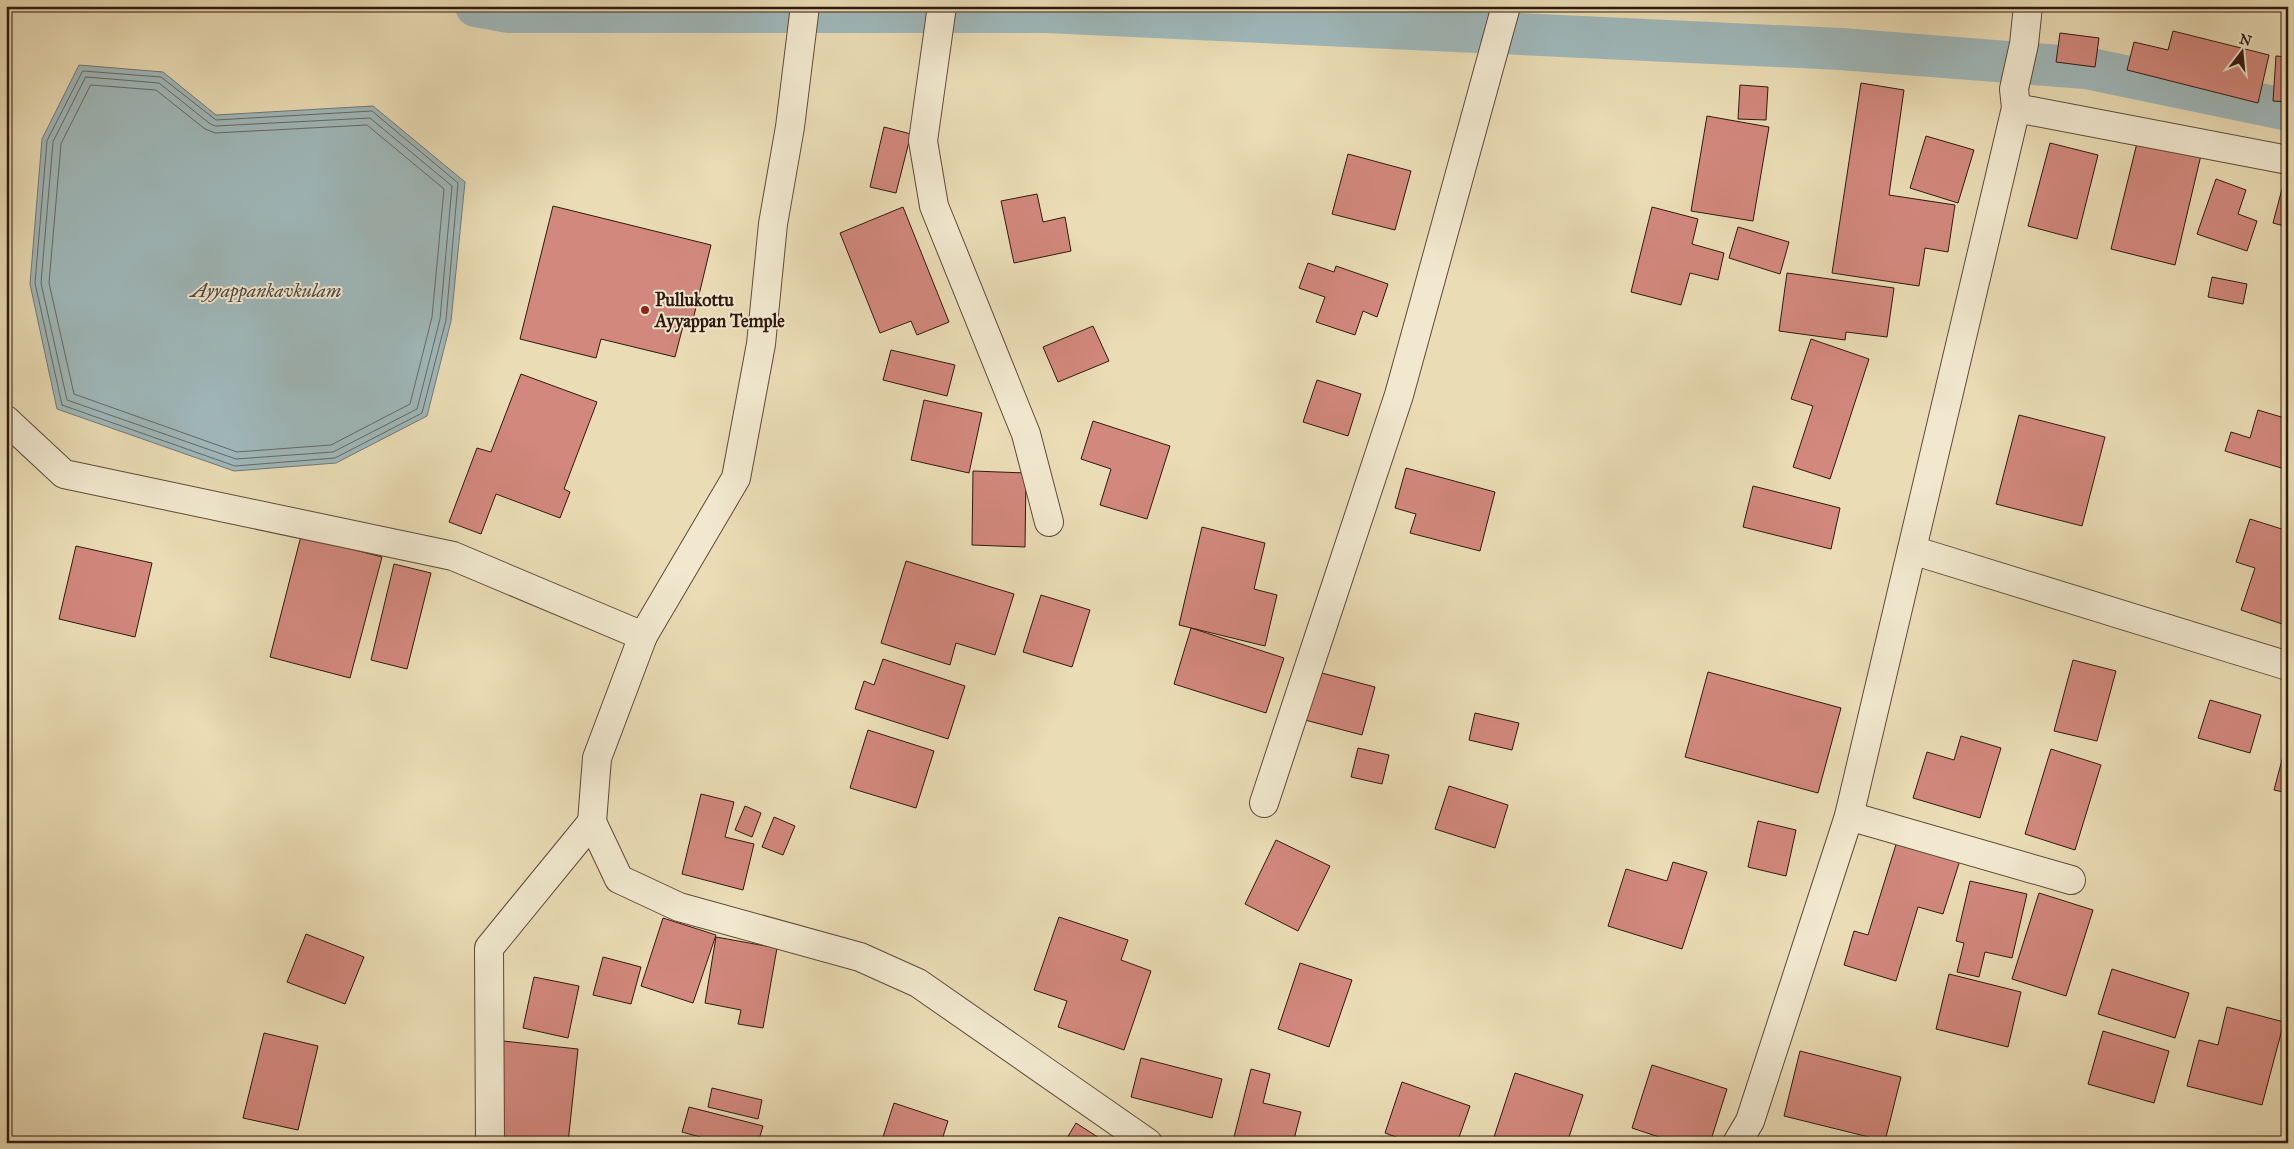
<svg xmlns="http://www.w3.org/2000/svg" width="2294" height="1149" font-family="'IM FELL Great Primer',serif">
	<rect width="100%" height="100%" fill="#eadcb5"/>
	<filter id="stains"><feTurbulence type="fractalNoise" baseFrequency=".004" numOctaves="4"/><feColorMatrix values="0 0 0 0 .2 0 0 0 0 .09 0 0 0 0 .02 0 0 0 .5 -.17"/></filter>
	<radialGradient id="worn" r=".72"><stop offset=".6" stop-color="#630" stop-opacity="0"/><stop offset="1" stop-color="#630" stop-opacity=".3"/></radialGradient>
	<path fill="#9fb8ba" stroke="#727876" d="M79,65L163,72L216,115L373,106L465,182L451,321L427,416L336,463L234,471L57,409L30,284L42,139Z"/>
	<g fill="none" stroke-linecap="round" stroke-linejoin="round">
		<g stroke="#676864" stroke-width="1">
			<path d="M83,71L161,77L216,120L372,111L458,183L446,320L422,413L335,458L235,466L62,405L35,283L47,141Z"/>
			<path d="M86,77L159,83L209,123L215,126L370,118L452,186L440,319L417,409L333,452L236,459L67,400L41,283L53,142Z"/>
			<path d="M91,85L156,90L205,129L215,133L367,125L444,189L432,317L410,404L331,445L237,452L74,394L49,283L61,144Z"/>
		</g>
		<path stroke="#9fb8ba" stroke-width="42" d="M476,6L509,12H1047L1841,49L2086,68L2288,110"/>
	</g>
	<g fill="#d2887d" stroke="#2f190f">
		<path d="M2173,31L2269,55L2258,103L2127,70L2134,42L2168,50Z"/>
		<path d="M2060,33L2099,38L2095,67L2056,62Z"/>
		<path d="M2276,56L2288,57V102L2273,101Z"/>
		<path d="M1861,83L1904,90L1889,195L1955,205L1948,252L1925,248L1919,286L1832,273Z"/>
		<path d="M1740,85L1768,87L1766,120L1738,119Z"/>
		<path d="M1707,116L1769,127L1753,221L1691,211Z"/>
		<path d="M884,127L911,134L896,193L870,187Z"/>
		<path d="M1926,136L1974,150L1958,203L1910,188Z"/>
		<path d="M2138,139L2201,155L2175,265L2111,249Z"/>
		<path d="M2050,143L2098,155L2077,239L2028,226Z"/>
		<path d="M1348,154L1411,171L1395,230L1332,214Z"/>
		<path d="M2287,170H2288V227L2273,223Z"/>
		<path d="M2216,179L2246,190L2238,214L2257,221L2247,251L2197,234Z"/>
		<path d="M1037,194L1043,222L1065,217L1071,251L1014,263L1001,201Z"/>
		<path d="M553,206L711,245L691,328L683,326L675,357L601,339L596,358L520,339Z"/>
		<path d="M903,207L949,322L917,335L911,321L880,333L840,233Z"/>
		<path d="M1652,207L1698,219L1692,244L1724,253L1718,280L1690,273L1681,305L1631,292Z"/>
		<path d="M1738,227L1789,242L1780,274L1729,258Z"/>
		<path d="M6,239L11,241L6,256Z"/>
		<path d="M1308,263L1334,272L1336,266L1388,284L1377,317L1363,311L1355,335L1316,322L1325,297L1299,288Z"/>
		<path d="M1787,273L1894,288L1887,337L1846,332L1845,340L1779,331Z"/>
		<path d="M2212,277L2247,284L2243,304L2208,297Z"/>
		<path d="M1093,326L1109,361L1058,382L1043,347Z"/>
		<path d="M1811,339L1869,359L1830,479L1793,467L1813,406L1791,399Z"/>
		<path d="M891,350L955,365L947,396L883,380Z"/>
		<path d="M521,374L597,402L564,489L570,492L560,518L496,494L481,534L449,522L477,448L491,452Z"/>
		<path d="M1317,380L1361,394L1348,436L1303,422Z"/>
		<path d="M924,400L982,413L969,473L911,460Z"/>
		<path d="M2258,410L2288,419V470L2225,451L2231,432L2250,438Z"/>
		<path d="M2019,415L2105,437L2082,526L1996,504Z"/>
		<path d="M1093,421L1170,446L1147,519L1100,505L1111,469L1081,459Z"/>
		<path d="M1406,468L1495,492L1480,551L1410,533L1416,514L1395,508Z"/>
		<path d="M973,471L1026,473L1025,547L972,545Z"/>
		<path d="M1753,486L1840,508L1831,549L1743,527Z"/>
		<path d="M2250,519L2288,531V626L2241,610L2255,568L2236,562Z"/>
		<path d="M1202,527L1265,543L1254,589L1277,595L1265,646L1179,625Z"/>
		<path d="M301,536L382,557L350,678L270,657Z"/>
		<path d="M76,546L152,563L135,637L59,619Z"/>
		<path d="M906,561L1014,594L995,655L956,643L950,665L881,643Z"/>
		<path d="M394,564L431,573L407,669L371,660Z"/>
		<path d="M1041,595L1090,610L1072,667L1023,652Z"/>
		<path d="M1191,628L1284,658L1266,713L1174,684Z"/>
		<path d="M883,659L965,686L948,739L855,709L864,681L874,685Z"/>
		<path d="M2073,660L2116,671L2097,741L2054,731Z"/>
		<path d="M1318,672L1375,687L1362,735L1305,720Z"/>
		<path d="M1708,672L1841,708L1818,793L1685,757Z"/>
		<path d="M2210,700L2261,715L2250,753L2198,738Z"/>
		<path d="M1475,713L1519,723L1512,750L1469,740Z"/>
		<path d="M868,730L934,751L916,808L850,788Z"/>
		<path d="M1961,736L2001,748L1980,818L1913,798L1927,752L1954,760Z"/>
		<path d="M2288,737V793L2274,790Z"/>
		<path d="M1358,748L1389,755L1382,784L1351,777Z"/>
		<path d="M2051,749L2101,765L2075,850L2025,834Z"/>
		<path d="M1449,786L1508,805L1495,848L1435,829Z"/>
		<path d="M701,794L734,802L725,837L754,844L743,890L682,874Z"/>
		<path d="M745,806L761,813L752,837L735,830Z"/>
		<path d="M774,817L795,826L783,855L762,847Z"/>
		<path d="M1758,821L1796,830L1786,876L1748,867Z"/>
		<path d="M1898,838L1961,857L1943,914L1918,907L1896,981L1844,965L1854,931L1868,935Z"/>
		<path d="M1276,840L1330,866L1298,931L1245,904Z"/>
		<path d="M1673,862L1707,872L1682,949L1608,926L1626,869L1667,881Z"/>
		<path d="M1970,881L2027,894L2012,958L1985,952L1979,977L1957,972L1964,943L1956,941Z"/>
		<path d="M2039,893L2093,910L2066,996L2012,979Z"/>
		<path d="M1059,917L1128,940L1121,960L1151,971L1124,1050L1058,1027L1067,1001L1034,990Z"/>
		<path d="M663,918L716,935L693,1003L641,986Z"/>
		<path d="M306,934L364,957L345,1004L287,982Z"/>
		<path d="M716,937L777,948L763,1028L738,1024L741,1010L705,1003Z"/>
		<path d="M603,957L641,967L631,1004L593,995Z"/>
		<path d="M1300,963L1352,980L1329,1047L1278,1029Z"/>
		<path d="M2112,969L2189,993L2175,1038L2098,1014Z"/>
		<path d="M1949,974L2021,992L2008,1047L1936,1029Z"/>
		<path d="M534,977L579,986L568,1038L523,1028Z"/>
		<path d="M2227,1007L2284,1022L2262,1105L2187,1086L2199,1040L2218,1045Z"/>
		<path d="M2103,1031L2169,1051L2154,1103L2088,1084Z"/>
		<path d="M264,1033L318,1046L298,1130L243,1118Z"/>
		<path d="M503,1041L578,1049L568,1143H493Z"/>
		<path d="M1800,1051L1901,1077L1885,1141L1784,1116Z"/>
		<path d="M1141,1058L1222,1079L1212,1118L1131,1097Z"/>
		<path d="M1652,1065L1727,1089L1710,1143H1677L1632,1128Z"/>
		<path d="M1251,1069L1270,1074L1263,1103L1301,1112L1293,1143L1233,1141Z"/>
		<path d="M1515,1073L1583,1095L1567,1143H1492Z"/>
		<path d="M1402,1082L1470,1106L1457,1143H1413L1385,1133Z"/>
		<path d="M712,1088L762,1100L758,1119L708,1107Z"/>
		<path d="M894,1103L948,1121L941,1143H881Z"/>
		<path d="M689,1107L763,1126L758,1143H722L682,1132Z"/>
		<path d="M1076,1123L1107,1143H1064Z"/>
		<path d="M1382,1137L1400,1143H1380Z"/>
	</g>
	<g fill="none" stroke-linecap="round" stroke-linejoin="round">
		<defs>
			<g id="minor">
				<path d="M805,6L790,127L773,224L761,344L736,478L643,636L597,758L592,822L619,879L679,907L860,957L918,983L1148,1143"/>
				<path d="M942,6L923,141L934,206L1026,434L1049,522"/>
				<path d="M2028,6L2024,44L2014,89L2016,108L2288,160"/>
				<path d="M6,420L64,474L453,556L643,636"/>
				<path d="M1912,550L2288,666"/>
				<path d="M1264,803L1399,395L1506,6"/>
				<path d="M1849,816L2071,880"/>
				<path d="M490,1143L489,948L592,822"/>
				<path d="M1737,1143L1750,1121L1849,816L2016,108"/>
			</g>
		</defs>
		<use href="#minor" stroke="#5e4a38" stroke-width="30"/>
		<use href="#minor" stroke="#f1e8cf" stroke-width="28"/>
	</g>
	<circle fill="#8f2418" stroke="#f1e8cf" stroke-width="2" cx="645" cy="310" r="5"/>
	<g text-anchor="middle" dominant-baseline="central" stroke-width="4" stroke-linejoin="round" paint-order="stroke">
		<g font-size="18" font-weight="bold" fill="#2f190f" stroke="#f1e8cf" text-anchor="start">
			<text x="655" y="300">Pullukottu<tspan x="655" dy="21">Ayyappan Temple</tspan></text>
		</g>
		<g font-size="19" font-style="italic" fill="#514942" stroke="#f1e8cf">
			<text x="266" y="290">Ayyappankavkulam</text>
		</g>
	</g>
	<rect width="2294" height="1149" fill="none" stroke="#eadcb5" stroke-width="25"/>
	<rect x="8" y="8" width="2279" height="1134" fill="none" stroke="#2f190f" stroke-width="2.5"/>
	<rect x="12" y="12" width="2269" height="1124" fill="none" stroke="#2f190f"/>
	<g transform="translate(2242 52) rotate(16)" stroke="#f1e8cf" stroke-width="4" paint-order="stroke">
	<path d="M0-4L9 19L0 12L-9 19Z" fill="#2f190f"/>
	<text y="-8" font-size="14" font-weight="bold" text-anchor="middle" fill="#2f190f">N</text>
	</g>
	<rect width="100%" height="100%" filter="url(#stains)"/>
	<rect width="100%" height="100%" fill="url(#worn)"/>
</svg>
